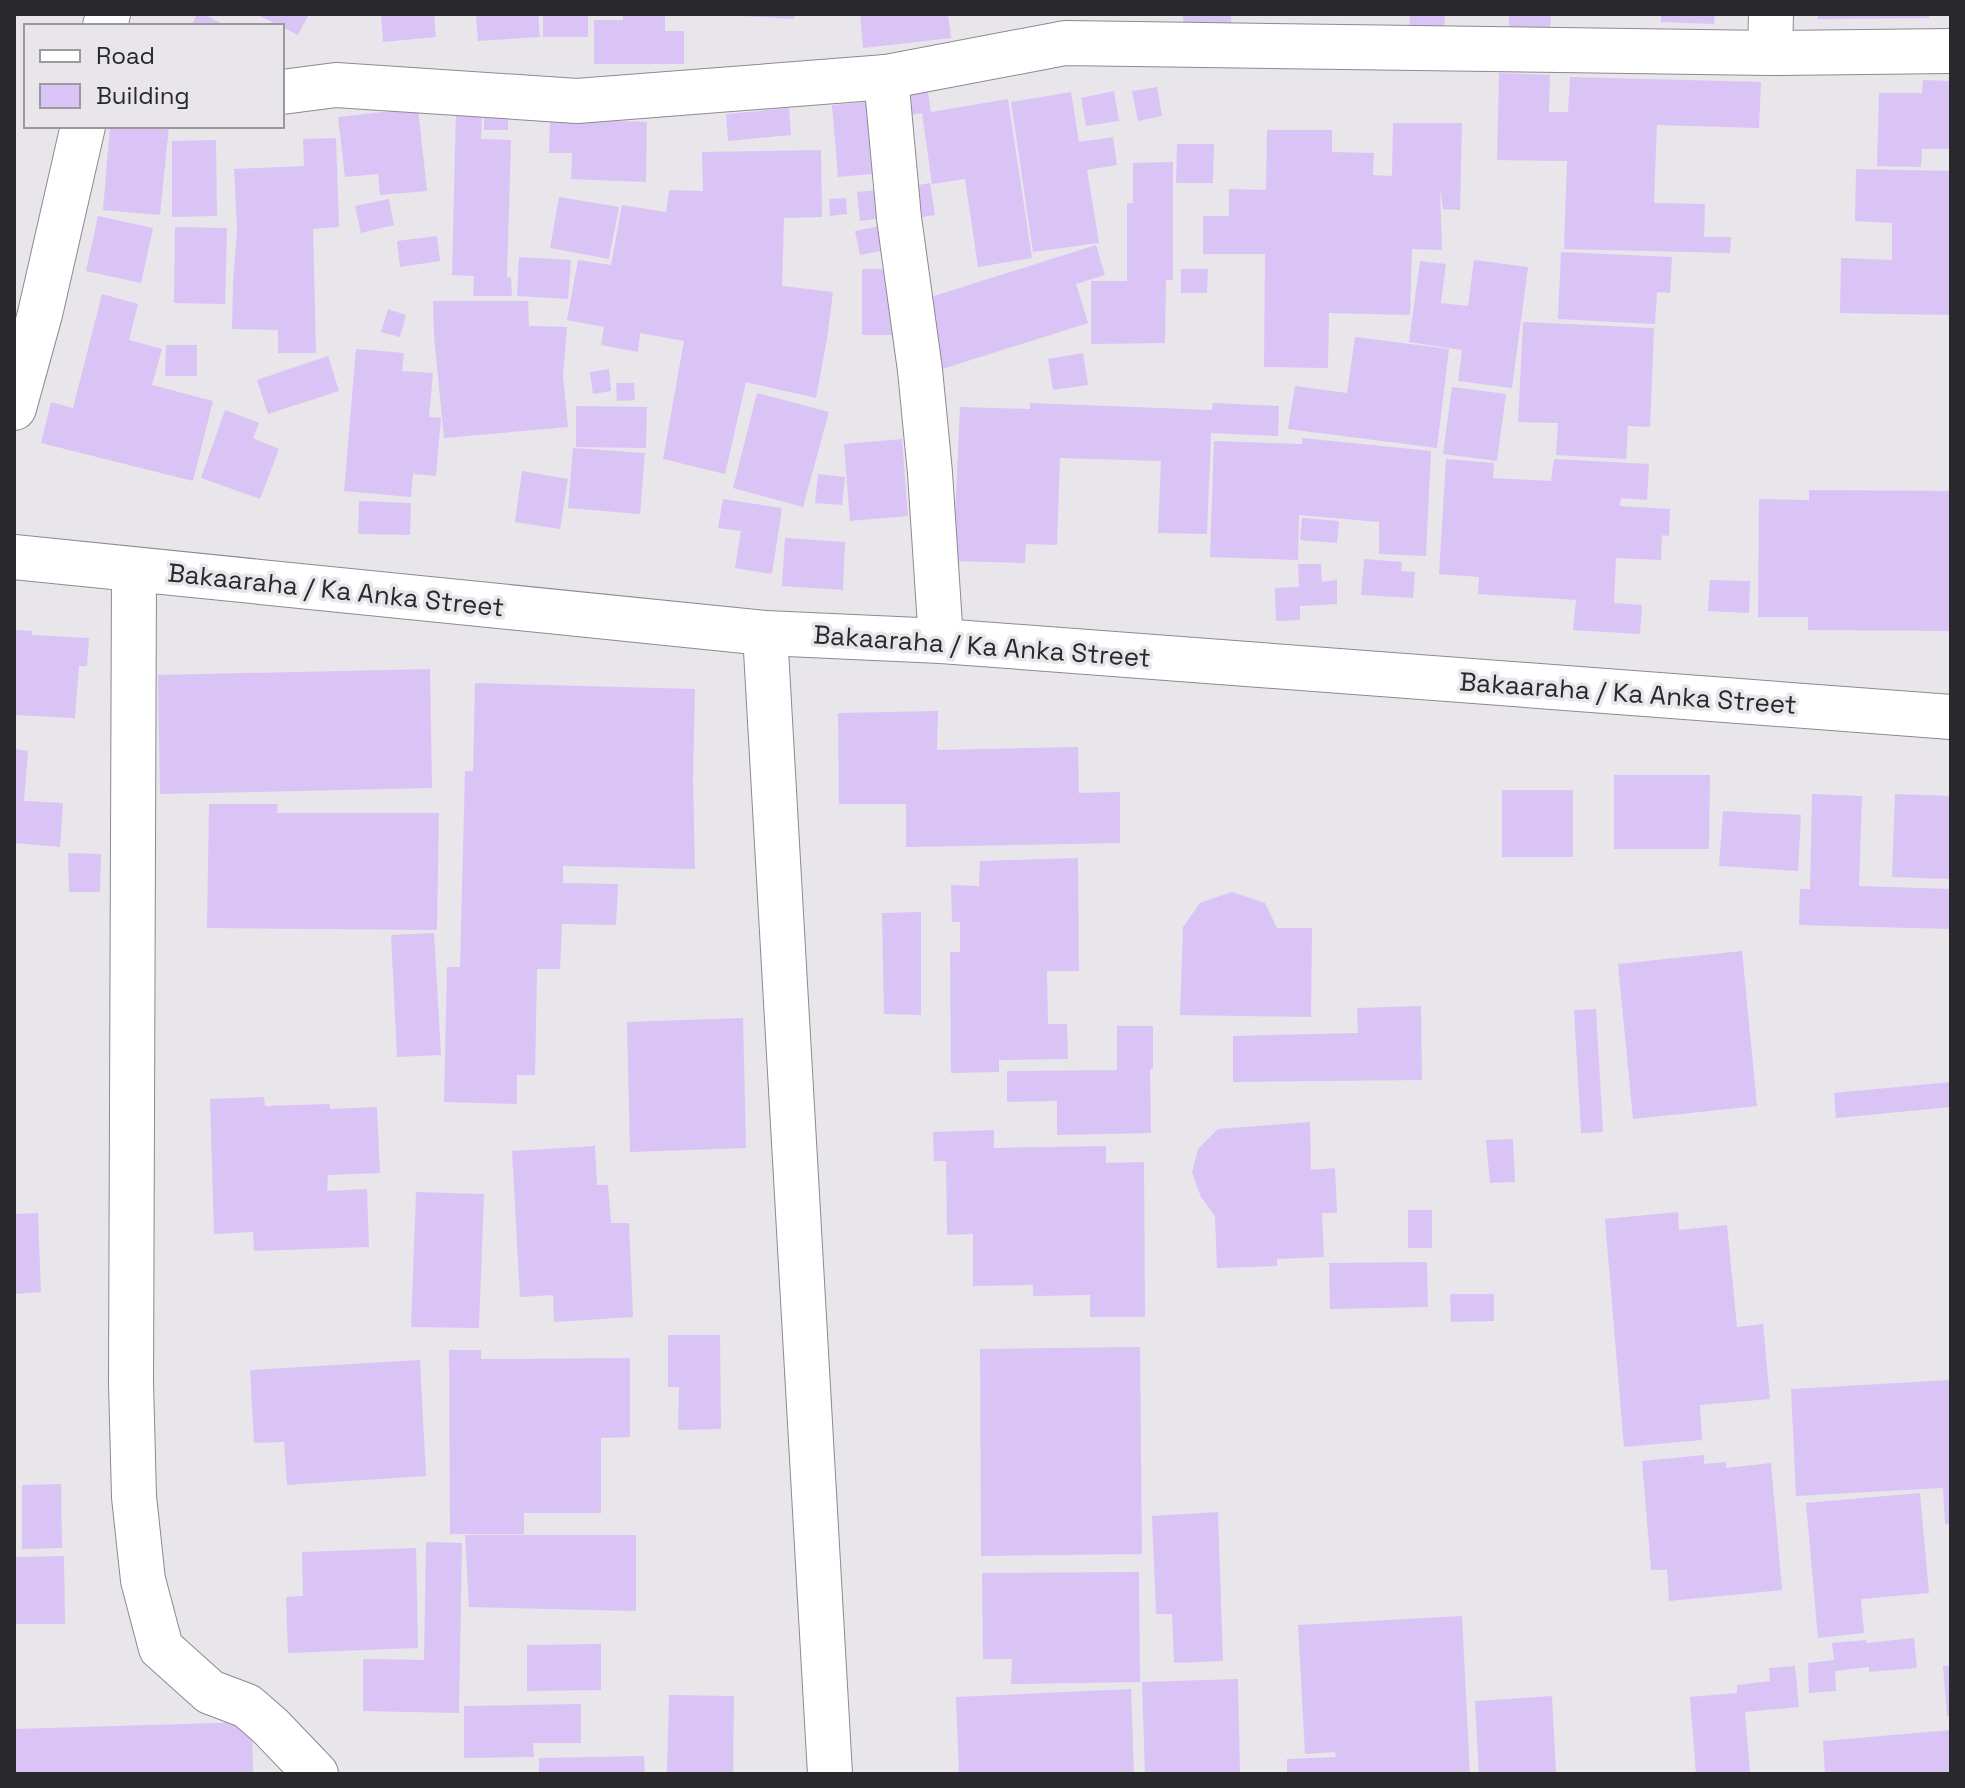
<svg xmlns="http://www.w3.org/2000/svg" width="1965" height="1788" font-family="'Space Grotesk',sans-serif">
	<rect width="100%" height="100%" fill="#e8e5eb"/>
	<g fill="#dac4f6">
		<path d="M197,14H204L226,26H191Z"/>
		<path d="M256,14H309L298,35Z"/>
		<path d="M381,14H434L436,37L383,42Z"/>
		<path d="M476,14H538L540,37L478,41Z"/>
		<rect x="543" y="14" width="45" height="23"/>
		<path d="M623,14H665V31H684V64H594V20H623Z"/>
		<path d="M743,14H795L794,19L743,16Z"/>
		<path d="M860,14H948L951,38L863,48Z"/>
		<path d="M1183,14H1231L1232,34L1184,35Z"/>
		<path d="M1410,14H1445L1444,32L1409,31Z"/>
		<path d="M1509,14H1551L1550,32L1509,30Z"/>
		<path d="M1661,14H1715L1714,24L1661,22Z"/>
		<path d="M1818,14H1929V18L1818,19Z"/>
		<path d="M1499,73L1550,75L1549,112H1568L1570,77L1761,82L1759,128L1657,125L1654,203L1705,204L1704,237H1731L1730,253L1564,249L1567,161L1497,160Z"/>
		<path d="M1923,80L1951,81V149H1922L1921,167L1877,166L1879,93H1922Z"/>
		<path d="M1157,87L1162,116L1138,121L1132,91Z"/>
		<path d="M1114,91L1119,121L1086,126L1081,98Z"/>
		<path d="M928,92L931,112L1008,99L1032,258L978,267L965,179L932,184L922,113L909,115L905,95Z"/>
		<path d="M1071,92L1079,142L1113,137L1117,165L1087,170L1099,243L1033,252L1011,102Z"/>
		<path d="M877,101L883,173L838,177L832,105Z"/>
		<path d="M508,107V130H484V108Z"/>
		<path d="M418,108L427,191L380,195L378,174L345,177L338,117Z"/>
		<path d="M789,108L791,135L728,141L726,114Z"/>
		<path d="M456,110L482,111L481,139L511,140L507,277L511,278L512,296H473L474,276L452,275Z"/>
		<path d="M550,119L647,122L646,182L571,179L572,153H549Z"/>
		<path d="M1393,123H1462L1460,210L1443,209L1440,188L1442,250L1412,249L1410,315L1329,313L1328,368L1264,367L1265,254H1203V216H1229V189L1266,190L1267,130H1332V152L1374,153L1373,175L1392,176Z"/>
		<path d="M110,126H169L160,215L103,210Z"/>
		<path d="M336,138L339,227L313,229L316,353H278V330L232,329L233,283L237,230L234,169L304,166L303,139Z"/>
		<path d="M216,140L217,216L172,217V141Z"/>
		<path d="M1177,144H1214L1213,183H1176Z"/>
		<path d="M821,150L822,217L784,218L782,286L833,292L827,339L816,398L746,382L725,474L663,459L684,341L640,333L638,352L601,345L604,327L567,320L578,260L611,265L622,205L666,212L669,190L703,191L702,152Z"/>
		<path d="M1173,162V280H1166L1165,343L1091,344V281H1127V203H1133V163Z"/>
		<path d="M1856,169L1951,171V315L1840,313L1841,258L1892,260V223L1855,221Z"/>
		<path d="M930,183L935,215L908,219L902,188Z"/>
		<path d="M881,190L884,218L860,221L857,192Z"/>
		<path d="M559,197L619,207L609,259L550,248Z"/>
		<path d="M846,198L847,214L830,216L829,199Z"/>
		<path d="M389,199L394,225L361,233L355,206Z"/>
		<path d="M98,216L153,228L141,283L86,271Z"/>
		<path d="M885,225L890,249L860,255L855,231Z"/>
		<path d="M175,227L227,228L225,304L174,303Z"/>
		<path d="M437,236L440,261L400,267L397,241Z"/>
		<path d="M1096,245L1105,275L1076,284L1088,323L936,371L915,302Z"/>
		<path d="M1561,252L1672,257L1670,293L1657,292L1655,324L1558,319Z"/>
		<path d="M519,257L571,260L568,299L517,296Z"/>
		<path d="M1474,260L1528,267L1512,388L1458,381L1462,350L1409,342L1420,261L1446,264L1441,303L1468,306Z"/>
		<rect x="862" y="269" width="37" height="66"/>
		<path d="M1181,269H1208L1207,293H1181Z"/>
		<path d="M102,294L138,304L129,340L162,349L152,385L213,401L193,481L41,443L51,402L73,408Z"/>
		<path d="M433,301H528L529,326L567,327L563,375L568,427L444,438L434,336Z"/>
		<path d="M388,309L406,315L400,337L381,332Z"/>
		<path d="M1523,322L1654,328L1650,427L1628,426L1626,459L1556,455L1558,423L1518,422Z"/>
		<path d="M1355,337L1449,349L1437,448L1288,429L1295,386L1347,393Z"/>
		<path d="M166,345H197V376H165Z"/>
		<path d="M356,349L404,353L402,371L433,373L429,417L441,418L436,476L413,474L411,497L344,491Z"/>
		<path d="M1083,353L1088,385L1053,390L1048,359Z"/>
		<path d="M328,356L339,391L268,414L257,380Z"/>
		<path d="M609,369L611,391L593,394L590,372Z"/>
		<path d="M616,383H634L635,400L617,401Z"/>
		<path d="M1452,387L1506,394L1497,461L1443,454Z"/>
		<path d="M757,393L829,412L803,507L733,488Z"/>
		<path d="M1030,403L1212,410L1213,403L1279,406L1278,436L1211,433L1207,534L1158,533L1161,461L1060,458L1057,545L1026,544L1025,563L953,561L960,407L1030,409Z"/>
		<path d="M576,406L647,407L646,448L576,447Z"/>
		<path d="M225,410L259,423L253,438L279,449L260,499L201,478Z"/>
		<path d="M1302,438L1431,451L1426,556L1379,554V522L1299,515L1298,560L1210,557L1214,441L1302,444Z"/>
		<path d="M902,439L908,516L850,521L844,444Z"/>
		<path d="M573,448L645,453L640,514L568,508Z"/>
		<path d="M1446,459L1494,463L1493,478L1551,481L1554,459L1649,464L1647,500L1621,498L1620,506L1670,509L1669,536L1662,535L1661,560L1616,558L1614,603L1642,605L1640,634L1573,630L1576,600L1478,594L1479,577L1439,574Z"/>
		<path d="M522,471L568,479L560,529L515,522Z"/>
		<path d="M818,474L845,477L842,505L815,503Z"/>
		<path d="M1809,490L1951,491V631L1808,630V617H1758L1759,499L1809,500Z"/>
		<path d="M723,499L782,508L772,574L735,568L741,531L718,528Z"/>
		<path d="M359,501L411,503L410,535L358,534Z"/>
		<path d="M1302,518L1339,521L1337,543L1300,540Z"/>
		<path d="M785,538L845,542L843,590L782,586Z"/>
		<path d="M1364,559L1402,562L1401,571L1415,572L1413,598L1361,595Z"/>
		<path d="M1298,564H1321L1322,582L1337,580V604L1300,606V620L1276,621L1275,588L1299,587Z"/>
		<path d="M1710,580L1750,581L1749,613L1708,611Z"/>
		<path d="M14,630L32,631V635L89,638L87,666H79L75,718L14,715Z"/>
		<path d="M430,669L432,788L160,794L158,675Z"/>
		<path d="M475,683L695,689L693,778L695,869L563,866V883L618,884L616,925L562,924L560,969H537L535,1075H517V1104L444,1102L447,967H460L465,771H473Z"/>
		<path d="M938,711L937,750L1078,747L1079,793L1120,792V843L906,847V804H839L838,713Z"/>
		<path d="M14,749L28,751L24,801L63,803L60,847L14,843Z"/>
		<path d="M1614,775H1710L1709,849H1614Z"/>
		<rect x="1502" y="790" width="71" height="67"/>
		<path d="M1812,794L1862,796L1859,886L1951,889V929L1799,925L1800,889H1810Z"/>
		<path d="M1895,794L1951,796V879L1892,877Z"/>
		<path d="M209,804H278L277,813H439L437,930L207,928Z"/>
		<path d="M1723,811L1801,815L1798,871L1719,866Z"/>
		<path d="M68,853L101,854L100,892H69Z"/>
		<path d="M1078,858L1079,971H1047L1048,1024H1067L1068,1059L999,1060V1072L951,1073L950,952H960V922H952L951,885L979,886L980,861Z"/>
		<path d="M1232,892L1265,903L1277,928H1312L1311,1017L1180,1015L1183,927L1200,903Z"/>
		<path d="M921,912V1015L884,1014L882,913Z"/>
		<path d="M434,933L441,1055L397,1057L391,935Z"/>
		<path d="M1742,951L1757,1106L1633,1119L1618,964Z"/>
		<path d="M1421,1006L1422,1080L1233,1082V1036L1358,1033L1357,1008Z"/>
		<path d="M1596,1009L1603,1132L1581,1133L1574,1010Z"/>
		<path d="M743,1018L746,1148L630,1152L627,1022Z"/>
		<path d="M1117,1026H1153V1069H1150L1151,1133L1057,1135V1101L1007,1102V1071L1117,1070Z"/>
		<path d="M1951,1082V1107L1836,1118L1834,1093Z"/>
		<path d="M264,1097L265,1106L330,1104V1109L377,1107L380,1173L328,1175L327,1191L367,1189L369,1247L254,1251L253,1232L214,1234L210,1099Z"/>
		<path d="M1310,1122L1311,1170L1335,1168L1337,1213H1322L1324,1257L1277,1259V1266L1217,1268L1215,1216L1201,1197L1192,1173L1198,1149L1218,1129Z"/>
		<path d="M994,1130V1148L1106,1146V1163L1144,1162L1145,1317H1090V1295L1033,1296V1285L973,1286V1234L947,1235L946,1161H934L933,1132Z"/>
		<path d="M1513,1139L1515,1182L1490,1183L1486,1140Z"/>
		<path d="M595,1146L597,1185H608L611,1223H629L633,1317L554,1322L553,1295L520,1297L512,1151Z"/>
		<path d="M416,1192L484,1194L479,1328L411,1327Z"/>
		<rect x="1408" y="1210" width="24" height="38"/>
		<path d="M1678,1212L1679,1230L1727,1225L1737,1327L1763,1324L1770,1399L1700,1405L1702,1440L1624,1447L1605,1219Z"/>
		<path d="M38,1213L41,1292L14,1294V1214Z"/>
		<path d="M1427,1262L1428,1307L1330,1309L1329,1263Z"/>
		<path d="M1450,1294H1494V1321L1451,1322Z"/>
		<path d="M668,1335H720L721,1429L678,1430L679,1387H668Z"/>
		<path d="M1140,1347L1142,1554L981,1556L980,1349Z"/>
		<path d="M449,1350H481V1359H494L630,1358V1437L601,1438V1513H524V1534H450Z"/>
		<path d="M420,1360L426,1476L287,1485L284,1442L254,1443L250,1370Z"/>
		<path d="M1951,1380V1524H1945L1943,1488L1796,1496L1791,1389Z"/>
		<path d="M1704,1455V1464L1726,1462V1468L1771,1463L1782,1590L1669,1601L1667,1570H1651L1642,1461Z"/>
		<path d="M61,1484L62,1548L22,1549V1485Z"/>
		<path d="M1920,1493L1929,1593L1861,1599L1864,1633L1818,1638L1806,1503Z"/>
		<path d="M1218,1512L1223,1661L1174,1663L1172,1614H1156L1152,1516Z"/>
		<path d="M465,1535H636V1611L469,1607Z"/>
		<path d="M426,1542L462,1543L459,1713L363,1711V1659L424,1660Z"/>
		<path d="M416,1548L418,1648L288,1653L286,1597L303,1596L302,1552Z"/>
		<path d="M64,1556L65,1624H16V1557Z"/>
		<path d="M1139,1572L1140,1682L1011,1684L1012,1659H983L982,1573Z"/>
		<path d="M1462,1616L1470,1774H1287V1759L1336,1757L1335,1752L1305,1754L1298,1625Z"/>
		<path d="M1914,1638L1917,1668L1869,1672V1667L1835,1671L1836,1691L1809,1693L1808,1663L1834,1660L1832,1643L1866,1640L1867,1643Z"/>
		<path d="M601,1644V1690L527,1691V1645Z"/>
		<path d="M1795,1666L1799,1707L1745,1712L1750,1772L1696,1774L1690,1697L1737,1693V1685L1770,1681L1769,1668Z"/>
		<path d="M1943,1666H1951V1716H1947Z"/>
		<path d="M1238,1679L1240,1774H1145L1142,1682Z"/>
		<path d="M1131,1689L1134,1774H959L956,1697Z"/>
		<path d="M669,1695L734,1696L733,1774H667Z"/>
		<path d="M1552,1696L1556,1773L1479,1774L1475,1701Z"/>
		<path d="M581,1704V1743H533L534,1757L464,1758V1706Z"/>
		<path d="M252,1722L253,1774H14V1729Z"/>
		<path d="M1951,1730V1774H1825L1823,1741Z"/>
		<path d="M644,1756L645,1774H539V1758Z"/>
	</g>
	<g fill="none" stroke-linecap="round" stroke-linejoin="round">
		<defs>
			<g id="street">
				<path d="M105,26L108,14"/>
				<path d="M1770,53L1771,14"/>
				<path d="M886,77L899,218L920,370L930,473L941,641"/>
				<path d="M282,92L336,85L577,101L886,77L1065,43L1770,53L1951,51"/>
				<path d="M14,408L40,314L83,126"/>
				<path d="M134,570L131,1383L134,1497L143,1580L161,1648L210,1692L247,1706L270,1726L316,1774"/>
				<path d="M765,633L830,1774"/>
			</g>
			<path id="secondary" d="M14,557L765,633L941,641L1951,717"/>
		</defs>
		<use href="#street" stroke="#8c8a8f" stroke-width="46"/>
		<use href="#secondary" stroke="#8c8a8f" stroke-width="46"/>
		<use href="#street" stroke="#fff" stroke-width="44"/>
		<use href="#secondary" stroke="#fff" stroke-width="44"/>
	</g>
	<g text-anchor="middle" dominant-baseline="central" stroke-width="7" stroke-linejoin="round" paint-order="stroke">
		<g font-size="26" fill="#29282a" stroke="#e8e5eb">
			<text transform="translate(336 590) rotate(6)">Bakaaraha / Ka Anka Street</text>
			<text transform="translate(982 646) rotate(4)">Bakaaraha / Ka Anka Street</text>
			<text transform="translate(1628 693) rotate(4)">Bakaaraha / Ka Anka Street</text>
		</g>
	</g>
	<rect width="1965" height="1788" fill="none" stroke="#29282a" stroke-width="32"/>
	<rect x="24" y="24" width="260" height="104" fill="#e8e5eb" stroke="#9c999e" stroke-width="2"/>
	<rect x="40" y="50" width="40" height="12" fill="#ffffff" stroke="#9c999e" stroke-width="2"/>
	<text x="96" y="64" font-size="24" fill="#29282a">Road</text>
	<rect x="40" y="84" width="40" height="24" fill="#dac4f6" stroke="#9c999e" stroke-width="2"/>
	<text x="96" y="104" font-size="24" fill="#29282a">Building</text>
</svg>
